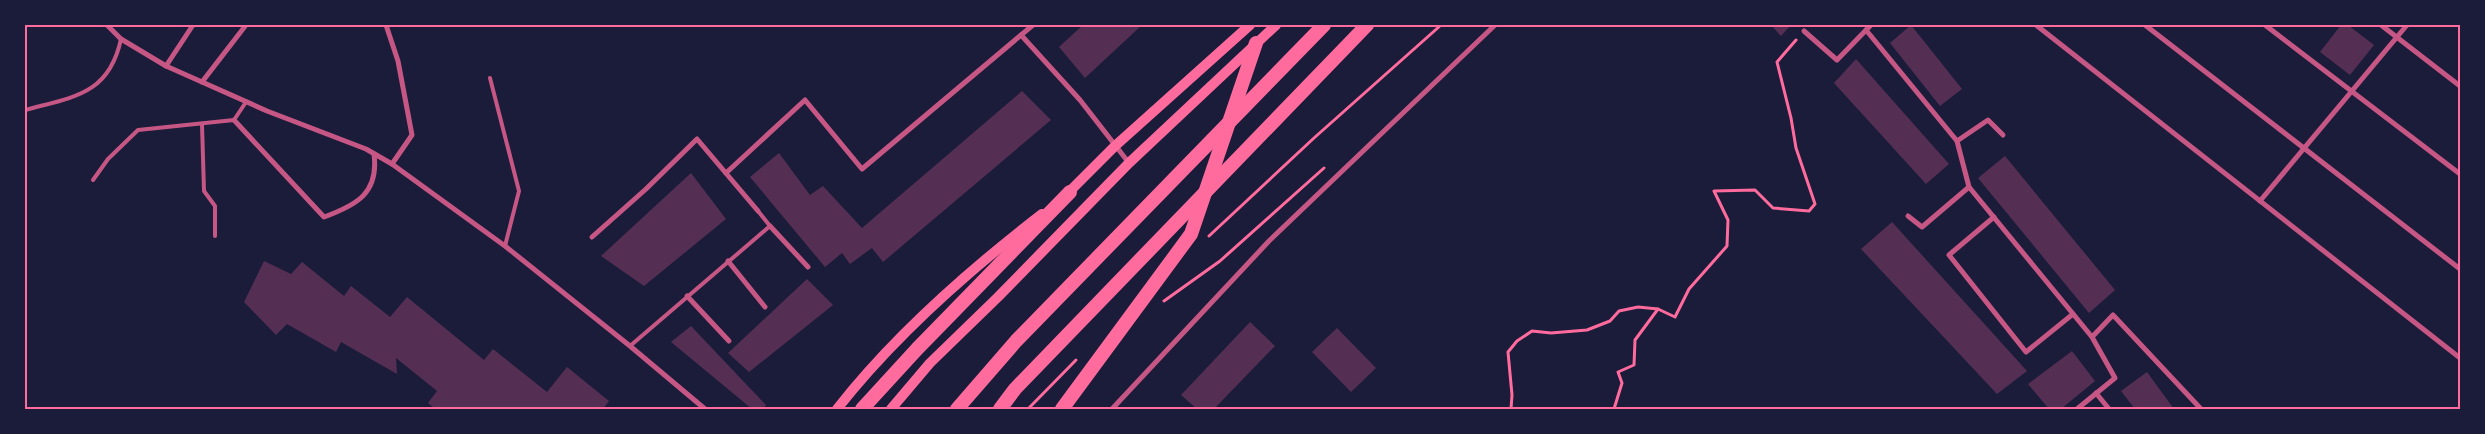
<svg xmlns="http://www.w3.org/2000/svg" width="2485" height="434" font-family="Lato,sans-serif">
	<rect width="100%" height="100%" fill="#1b1b3a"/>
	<path fill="#1b1b3a" d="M1328,25H1378L1086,329L1012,409H974Z"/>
	<g fill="#542f53">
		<path d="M1083,25H1142L1085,78L1059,47Z"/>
		<path d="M1771,25H1791L1781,36Z"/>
		<path d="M1911,25L1962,89L1940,106L1890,43Z"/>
		<path d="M2341,25H2348L2374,45L2350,75L2320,52Z"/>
		<path d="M1856,59L1949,164L1926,184L1834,83Z"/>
		<path d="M1022,91L1051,120L883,262L872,248L850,264L842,253L825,267L750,177L779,153L810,195L823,186L862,228Z"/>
		<path d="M2005,156L2115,290L2089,313L1978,178Z"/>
		<path d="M691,173L726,219L644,286L601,256Z"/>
		<path d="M1892,222L2027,371L1997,394L1861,249Z"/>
		<path d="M264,261L291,274L302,262L344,296L351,286L390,317L407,297L484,360L493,349L547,392L567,367L609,401L603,409H435L428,403L437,391L396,358L397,374L341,342L336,352L287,324L276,335L244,302Z"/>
		<path d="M807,279L833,305L749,372L728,353Z"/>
		<path d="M1250,322L1275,346L1214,409H1197L1181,395Z"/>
		<path d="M691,326L766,405L763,409H752L671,342Z"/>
		<path d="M1337,328L1376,368L1351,392L1312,352Z"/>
		<path d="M2072,351L2095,381L2061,409H2049L2028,384Z"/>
		<path d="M2147,372L2174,409H2135L2121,391Z"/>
	</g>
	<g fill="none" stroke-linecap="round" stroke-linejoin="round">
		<g stroke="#ff6b9d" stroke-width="3">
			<path d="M1209,236L1314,138L1441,25"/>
			<path d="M1164,301L1220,261L1324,168"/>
			<path d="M1028,409L1076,360"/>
			<path d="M1511,409L1512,395L1508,352L1517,341L1532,331L1551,333L1587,330L1610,321L1619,311L1638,307L1658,309"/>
			<path d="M1614,409L1622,383L1618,372L1634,365L1635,340L1658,309L1675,317L1689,289L1727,246L1728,220L1714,191L1755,190L1773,208L1809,211L1815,204L1796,148L1791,118L1777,62L1796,40"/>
		</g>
		<g stroke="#c65784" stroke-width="4">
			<path d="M490,78L519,191L505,246"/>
			<path d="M25,110C73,97 109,95 121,39"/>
			<path d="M202,124L204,191L215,206V236"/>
			<path d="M93,180L108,159L138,130L234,120L246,102"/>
			<path d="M630,346L770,226L758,211"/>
		</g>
		<g stroke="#c65784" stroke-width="5">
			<path d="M107,25L121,39L166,66L267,111L366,149L392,164L505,246L630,346L705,409"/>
			<path d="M386,25L398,61L412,135L392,164"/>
			<path d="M2036,25L2460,358"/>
			<path d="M2145,25L2460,269"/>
			<path d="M2265,25L2460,174"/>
			<path d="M2381,25L2460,86"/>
			<path d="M1866,30L1957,141L1988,120L2003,135"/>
			<path d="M1804,31L1837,60L1871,25"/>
			<path d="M1021,35L1080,100L1129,163"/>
			<path d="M166,66L193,25"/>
			<path d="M202,82L246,25"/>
			<path d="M234,120L324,217C357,205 379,193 374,154"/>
			<path d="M726,173L805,100L862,169L1033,25"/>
			<path d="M1969,187L2092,337L2113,315L2201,409"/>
			<path d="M2260,201L2407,25"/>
			<path d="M1908,216L1922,227L1969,187L1957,141"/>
			<path d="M1994,217L1949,255L2026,352L2073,314"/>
			<path d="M770,226L808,267"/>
			<path d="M592,237L646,189L697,139L758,211"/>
			<path d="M728,261L765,307"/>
			<path d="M687,296L729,341"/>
			<path d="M2096,393L2109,409"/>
			<path d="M1112,409L1269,241L1495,25"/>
			<path d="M2077,409L2115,378L2092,337"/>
		</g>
		<g stroke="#ff6b9d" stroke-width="10">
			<path d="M1065,196L1115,146L1250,25"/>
			<path d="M837,409C895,335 968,271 1042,214"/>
			<path d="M891,409L930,363L998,297L1129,163L1276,25"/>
		</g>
		<g stroke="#ff6b9d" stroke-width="14">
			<path d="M862,409L917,349L1070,192"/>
			<path d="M957,409L1016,341L1324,25"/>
			<path d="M1000,409L1015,389L1367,25"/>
			<path d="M1062,409L1191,234L1256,43"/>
		</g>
	</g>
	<rect width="2485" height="434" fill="none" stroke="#1b1b3a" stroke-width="52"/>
	<rect x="26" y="26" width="2433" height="382" fill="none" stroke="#ff6b9d" stroke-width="2"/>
</svg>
